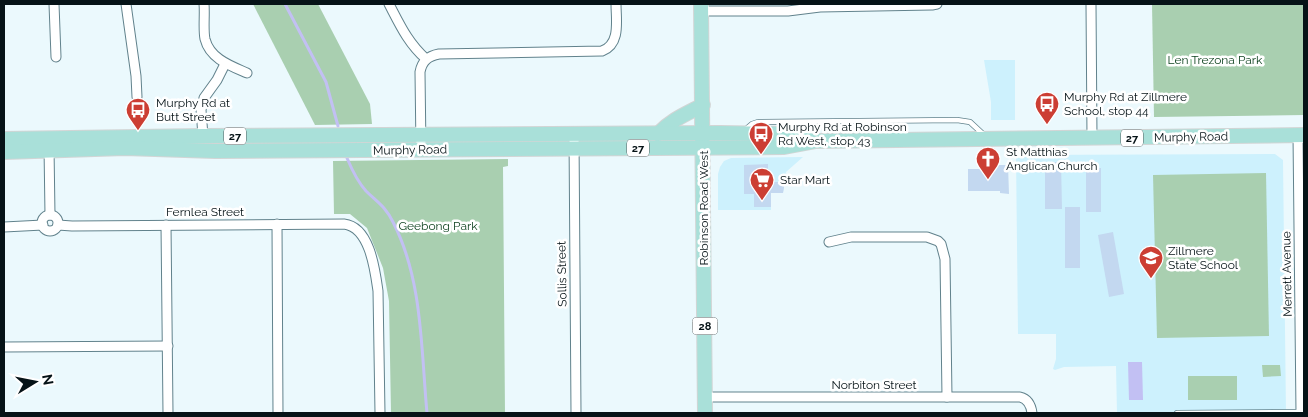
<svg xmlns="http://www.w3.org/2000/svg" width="1308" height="417" font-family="Raleway,sans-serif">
	<rect width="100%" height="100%" fill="#ebf9fd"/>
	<g fill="#cdf1fd">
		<path d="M984,60H1015V120H991V102Z"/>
		<path d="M1275,154L1283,160L1286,413H1117L1116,366L1064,367L1055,370L1053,369L1056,359V334H1018L1016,155Z"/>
		<path d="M803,157L786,172L783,193H771V210H718V174L720,167L724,161L731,158Z"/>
	</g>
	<g fill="#a9cfb0">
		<path d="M253,4H318L370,104L372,124L315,125Z"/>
		<path d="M1152,4H1304V115L1154,117Z"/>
		<path d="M508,159V166L503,167L505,413H391L389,301L383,268L367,228L350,214H334L333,161Z"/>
		<path d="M1266,173L1269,336L1157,338L1153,175Z"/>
		<path d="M1262,365H1280L1281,376L1263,377Z"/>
		<rect x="1188" y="376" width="49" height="24"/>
	</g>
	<path fill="#c2c0f3" d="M1128,362H1142L1143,400H1129Z"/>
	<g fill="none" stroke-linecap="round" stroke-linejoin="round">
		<g stroke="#c2c0f3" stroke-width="3">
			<path d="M285,4L326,82L338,126"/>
			<path d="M347,158C352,170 357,181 366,191C377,202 386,207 393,222C423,280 421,350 427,413"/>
		</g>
	</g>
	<g fill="#c3d8f0">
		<path d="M1045,162H1061L1062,209H1045Z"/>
		<path d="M768,164V182H785L783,193H771V207H754V194H744V165Z"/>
		<path d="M997,165H1008L1009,194L1000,193V191H968V169H997Z"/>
		<rect x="1086" y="168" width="15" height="44"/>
		<rect x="1065" y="207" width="15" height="61"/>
		<path d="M1113,232L1124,294L1109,297L1098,235Z"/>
	</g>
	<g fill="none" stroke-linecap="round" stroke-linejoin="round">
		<defs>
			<g id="service">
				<path d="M744,131L752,124L758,122L957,120L970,122L985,136"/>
				<path d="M1177,413L1301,412"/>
			</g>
			<g id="minor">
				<path d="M54,4L56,57"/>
				<path d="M126,4L136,76L137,97"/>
				<path d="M204,4C205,14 203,30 205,39C210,59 231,66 247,73"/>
				<path d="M389,4C400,25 408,43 426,59"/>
				<path d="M1091,4L1092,138"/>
				<path d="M702,11H788L820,7L932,5L937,4"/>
				<path d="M574,135L576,413"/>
				<path d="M1298,135L1301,413"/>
				<path d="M203,136L201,110L204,98L217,80L225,64"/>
				<path d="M49,147L50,215"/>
				<path d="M421,150L420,72C422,61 428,56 439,54L602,51C621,44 616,20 616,4"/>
				<circle cx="50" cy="223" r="8"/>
				<path d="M277,224L278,413"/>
				<path d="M58,225L72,226L344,224C370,227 375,270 378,291L380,413"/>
				<path d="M166,225L168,413"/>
				<path d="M4,227L43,225"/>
				<path d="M829,242L851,237H927L938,241L941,244L945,259L947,397"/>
				<path d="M4,347L168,346"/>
				<path d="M705,397H1020C1028,399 1031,405 1032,413"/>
			</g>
			<g id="primary">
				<path d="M701,4L705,413"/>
				<path d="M658,134C671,120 686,114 703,105"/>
				<path d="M4,139L203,136L720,133L788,134L810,140"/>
				<path d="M4,152L125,148L215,151L784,147L816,141L1304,135"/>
			</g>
		</defs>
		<use href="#service" stroke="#61828c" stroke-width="6"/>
		<use href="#minor" stroke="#61828c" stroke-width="11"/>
		<use href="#primary" stroke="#d2d5d5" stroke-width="16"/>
		<use href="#service" stroke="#fff" stroke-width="4.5"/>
		<use href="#minor" stroke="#fff" stroke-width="9"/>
		<use href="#primary" stroke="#a9e0d9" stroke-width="14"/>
	</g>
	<defs>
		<symbol id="bus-pin" viewBox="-11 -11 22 30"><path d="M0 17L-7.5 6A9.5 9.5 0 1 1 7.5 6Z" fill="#cc3e33" stroke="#fff"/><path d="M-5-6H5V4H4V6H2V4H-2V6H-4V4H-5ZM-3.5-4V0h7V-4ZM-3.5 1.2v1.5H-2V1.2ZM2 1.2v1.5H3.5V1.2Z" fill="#fff"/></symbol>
		<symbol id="church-pin" viewBox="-11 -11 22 30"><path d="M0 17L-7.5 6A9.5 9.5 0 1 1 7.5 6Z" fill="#cc3e33" stroke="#fff"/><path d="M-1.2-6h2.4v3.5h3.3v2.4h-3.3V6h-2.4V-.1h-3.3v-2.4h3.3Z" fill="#fff"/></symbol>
		<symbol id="supermarket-pin" viewBox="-11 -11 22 30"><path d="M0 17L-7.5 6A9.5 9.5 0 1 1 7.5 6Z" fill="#cc3e33" stroke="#fff"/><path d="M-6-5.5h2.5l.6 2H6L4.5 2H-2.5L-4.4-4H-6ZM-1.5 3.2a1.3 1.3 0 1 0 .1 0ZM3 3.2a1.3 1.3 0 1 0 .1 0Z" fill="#fff"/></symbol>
		<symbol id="school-pin" viewBox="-11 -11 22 30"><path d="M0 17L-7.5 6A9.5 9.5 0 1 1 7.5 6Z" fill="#cc3e33" stroke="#fff"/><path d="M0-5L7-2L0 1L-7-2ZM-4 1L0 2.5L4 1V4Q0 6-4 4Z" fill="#fff"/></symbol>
	</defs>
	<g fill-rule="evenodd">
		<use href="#bus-pin" x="1033" y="90" width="28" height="38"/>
		<use href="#bus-pin" x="124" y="96" width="28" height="38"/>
		<use href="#bus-pin" x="747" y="120" width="28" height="38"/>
		<use href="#church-pin" x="974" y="145" width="28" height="38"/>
		<use href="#supermarket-pin" x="748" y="166" width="28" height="38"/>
		<use href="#school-pin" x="1137" y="244" width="28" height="38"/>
	</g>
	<g text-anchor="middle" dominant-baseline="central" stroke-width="5" stroke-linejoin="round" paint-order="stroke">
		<g fill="#fff" stroke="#515a5d" stroke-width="1">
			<rect x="224" y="127.5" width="22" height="17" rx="4"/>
			<rect x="1121" y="129.5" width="22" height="17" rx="4"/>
			<rect x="627" y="139.5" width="22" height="17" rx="4"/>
			<rect x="692.5" y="317.5" width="25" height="17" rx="4"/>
		</g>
		<g font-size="11" font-weight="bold" fill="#061317">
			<text x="235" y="136">27</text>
			<text x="1132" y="138">27</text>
			<text x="638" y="148">27</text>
			<text x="705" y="326">28</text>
		</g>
		<g font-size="12" fill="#0f4320" stroke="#fff">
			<text x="1215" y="60">Len Trezona Park</text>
			<text x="438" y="226">Geebong Park</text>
		</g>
		<g font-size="12" fill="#061317" stroke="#fff" text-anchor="start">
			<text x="1064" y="97">Murphy Rd at Zillmere<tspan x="1064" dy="14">School, stop 44</tspan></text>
			<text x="156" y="103">Murphy Rd at<tspan x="156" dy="14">Butt Street</tspan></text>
			<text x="778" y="127">Murphy Rd at Robinson<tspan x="778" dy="14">Rd West, stop 43</tspan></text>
			<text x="1006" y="152">St Matthias<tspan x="1006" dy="14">Anglican Church</tspan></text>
			<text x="780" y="180">Star Mart</text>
			<text x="1168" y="251">Zillmere<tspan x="1168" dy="14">State School</tspan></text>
		</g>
		<g font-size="12" fill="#061317" stroke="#fff">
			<text transform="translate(1191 137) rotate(-1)">Murphy Road</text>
			<text transform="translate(410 150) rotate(-1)">Murphy Road</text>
			<text transform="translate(704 208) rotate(-90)">Robinson Road West</text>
			<text x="205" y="212">Fernlea Street</text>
			<text transform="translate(562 274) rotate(-91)">Sollis Street</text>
			<text transform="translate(1287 274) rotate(-91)">Merrett Avenue</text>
			<text x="874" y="385">Norbiton Street</text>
		</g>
	</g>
	<rect width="1308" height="417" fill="none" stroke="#061317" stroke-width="10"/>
	<g transform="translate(35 382) rotate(80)" stroke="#ffffff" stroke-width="4" paint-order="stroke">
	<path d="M0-4L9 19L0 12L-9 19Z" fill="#061317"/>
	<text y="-8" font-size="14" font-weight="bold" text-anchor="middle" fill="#061317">N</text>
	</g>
</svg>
